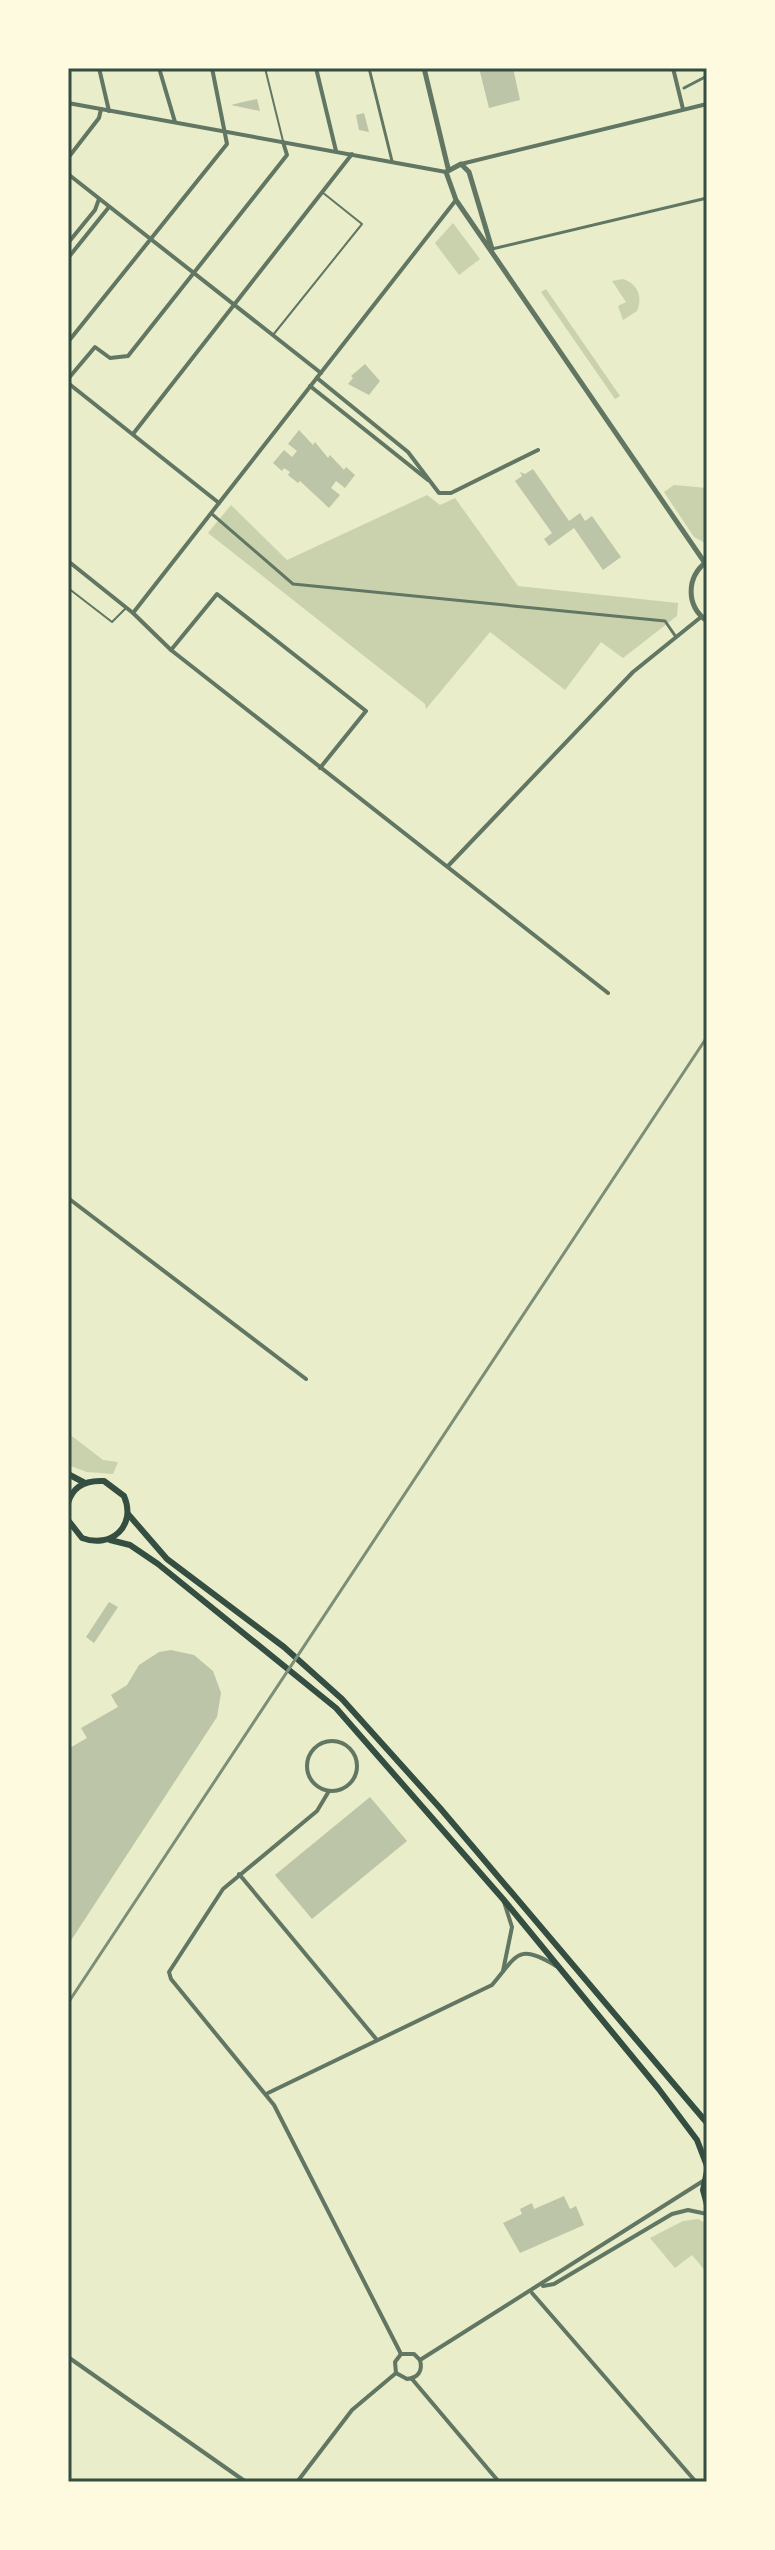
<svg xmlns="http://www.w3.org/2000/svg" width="775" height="2550" font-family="'Source Sans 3',sans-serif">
	<rect width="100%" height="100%" fill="#e9edc9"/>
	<g fill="#cad2ad">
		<path d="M453,223L480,259L459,275L435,243Z"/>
		<path d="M623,279C638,284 643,297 637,311L623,320L618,306L626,302L612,281Z"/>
		<path d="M546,289L620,396L615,399L541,292Z"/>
		<path d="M674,485L707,488V544L694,537L664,492Z"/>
		<path d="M427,495L440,505L455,498L518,586L678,603L677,616L623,658L601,642L565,690L490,632L426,709L425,704L208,533L231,505L287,560Z"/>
		<path d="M68,1433L103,1460L118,1462L113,1474L87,1472L68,1465Z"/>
		<path d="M698,2219L707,2224V2273L692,2255L675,2268L650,2238L683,2221Z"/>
	</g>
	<g fill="#bcc5a7">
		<path d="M479,68H513L520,100L489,108Z"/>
		<path d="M257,99L260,111L231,105L243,102Z"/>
		<path d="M364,113L369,132L359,130L356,115Z"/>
		<path d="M365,364L380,381L369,395L348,384L353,378L351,376Z"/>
		<path d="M299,430L313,445L315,442L328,458L330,455L344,470L346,467L355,475L345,488L336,481L331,488L340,495L329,508L300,481L298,483L288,475L290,472L284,468L282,471L273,463L284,450L292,457L297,451L288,444Z"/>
		<path d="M533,469L569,521L580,513L585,521L592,516L621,557L603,570L574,528L549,546L544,539L552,533L515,481L522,476L520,472L525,474Z"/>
		<path d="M109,1602L118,1607L94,1643L86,1637Z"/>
		<path d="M171,1650L194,1655L213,1671L221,1693L217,1717L68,1945V1749L87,1738L81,1728L118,1707L111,1695L127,1685L139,1665L159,1652Z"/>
		<path d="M370,1797L407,1841L312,1919L275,1875Z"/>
		<path d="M564,2196L570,2209L576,2206L584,2225L520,2253L503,2223L522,2214L520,2209L532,2203L534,2209Z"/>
	</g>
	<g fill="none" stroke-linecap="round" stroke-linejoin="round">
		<g stroke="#617663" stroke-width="2">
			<path d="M265,68L283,141"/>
			<path d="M273,335L362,224L322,192"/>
			<path d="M68,588L112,622L126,608"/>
		</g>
		<g stroke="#617663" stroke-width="3">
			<path d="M369,68L392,161"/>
			<path d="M684,88L707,76"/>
			<path d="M492,249L707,198"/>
			<path d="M212,514L293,584L665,621L676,637"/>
		</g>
		<g stroke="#617663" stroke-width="4">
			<path d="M99,68L109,111"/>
			<path d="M159,68L175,122"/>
			<path d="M316,68L336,151"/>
			<path d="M673,68L683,109"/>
			<path d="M68,103L446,172"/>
			<path d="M68,158L99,118L101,109"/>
			<path d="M461,164L707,104"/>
			<path d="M68,174L321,373"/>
			<path d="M68,243L95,210L99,199"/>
			<path d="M68,258L109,207"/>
			<path d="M68,342L227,144L212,68"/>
			<path d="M317,378L408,452L439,493H451L538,450"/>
			<path d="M68,379L95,347L110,358L128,356L287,155L283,142"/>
			<path d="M68,383L219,503"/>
			<path d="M310,386L428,480"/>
			<path d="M133,434L352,154"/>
			<path d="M68,561L133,613L171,650L608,993"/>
			<path d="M133,613L456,200"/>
			<path d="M171,650L217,594L366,711L320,768"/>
			<path d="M448,866L633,672L701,617"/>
			<path d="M68,1198L306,1379"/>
			<circle cx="332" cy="1766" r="25"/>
			<path d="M329,1791L317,1811L223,1889L169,1972L171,1979L274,2105L401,2354"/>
			<path d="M239,1874L377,2040"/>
			<path d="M503,1971L512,1927L504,1902"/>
			<path d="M268,2093L492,1985C517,1956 517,1942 556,1966"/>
			<path d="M543,2286L554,2284L672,2214L688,2210L707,2214"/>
			<path d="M532,2293L696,2482"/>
			<path d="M68,2357L246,2482"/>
			<path d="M420,2360L703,2181"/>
			<path d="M396,2373L395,2362L401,2354H414L420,2360"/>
			<path d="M396,2373L407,2379C418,2378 423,2371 420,2360"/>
			<path d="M412,2379L499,2482"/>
			<path d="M297,2482L352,2410L396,2373"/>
		</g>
		<g stroke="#617663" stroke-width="5">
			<path d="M424,68L448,168"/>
			<path d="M492,249L469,172L461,164L446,172L456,200L705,563"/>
			<path d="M706,562C686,578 686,606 707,621"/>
		</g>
		<g stroke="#344e41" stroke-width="6">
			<path d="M68,1474L85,1483"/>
			<path d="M68,1503C73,1485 87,1480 104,1481L124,1496C137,1526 111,1549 82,1538L68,1520"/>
			<path d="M128,1514L167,1559L284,1647L342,1699L440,1808L707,2123"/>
			<path d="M110,1540L130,1545L158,1564L336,1708L503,1899L658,2088L697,2140L707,2166"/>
			<path d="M707,2171L703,2190L707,2205"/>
		</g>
		<path stroke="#7c8e77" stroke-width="3" d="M68,2003L707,1037"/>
	</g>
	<rect width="775" height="2550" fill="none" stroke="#fefae0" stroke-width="140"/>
	<rect x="70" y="70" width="635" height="2410" fill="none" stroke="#344e41" stroke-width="3"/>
</svg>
